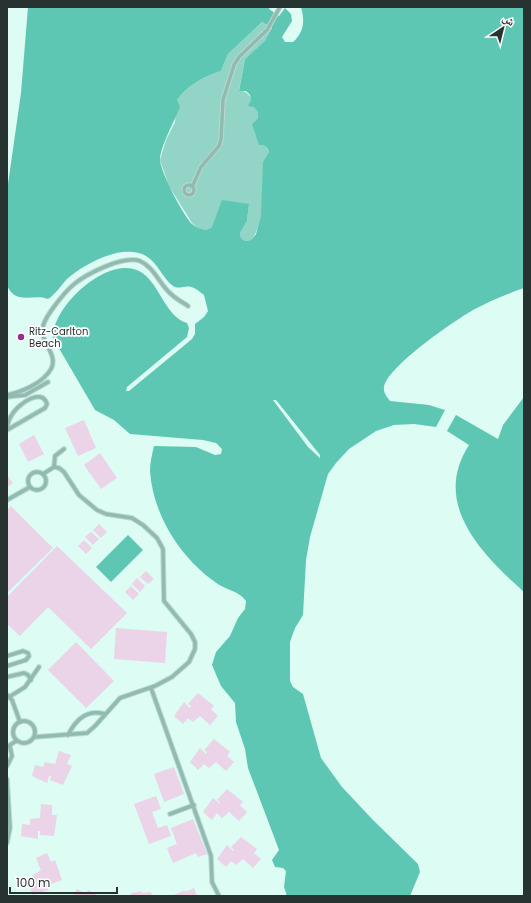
<svg xmlns="http://www.w3.org/2000/svg" width="531" height="903" font-family="Poppins,'Noto Naskh Arabic',sans-serif">
	<rect width="100%" height="100%" fill="#dcfcf4"/>
	<path fill="#92d4c6" d="M262,22L272,29L266,41L245,59L239,90C254,93 249,102 259,112L258,118L253,123L269,152L266,159C264,182 266,222 251,240L245,241L241,238L240,233L247,221L249,204L212,227L206,230L199,229L192,223L169,186L160,160L166,140L175,122L177,100C188,85 203,77 221,71L228,54Z"/>
	<g fill="#5ec7b4" fill-rule="evenodd">
		<path d="M28,7H270L269,9L279,16L285,8L291,14L292,21L282,37L285,42H293C304,32 305,21 301,7H524V288C507,294 489,301 473,310C454,321 388,366 384,387C383,393 387,397 390,401L429,405L445,410L436,427L414,424L394,425L376,431L349,449L336,463L328,474L310,537L306,560L303,615L295,628L290,642V681L293,687L303,694L321,758L342,787L373,820L418,864L420,872L410,896H287L284,887L286,871L283,868L275,867L272,860L279,850L248,768L245,749L236,722L235,703L221,686L212,665L216,652L230,636L238,618L245,609L246,601C238,590 225,590 215,582C180,557 153,515 150,471C150,463 152,454 154,446L196,447L215,455L221,454L222,449L216,443L203,440L130,434L114,420L95,410L53,338C52,306 108,255 139,271C160,282 164,316 187,323L189,328L187,337L127,387L126,391H129L192,339L195,334V324L204,317L208,311L204,295C200,292 196,288 191,287C184,285 179,290 173,286C163,279 158,263 146,256C123,243 85,263 67,279C61,285 56,294 48,299C34,293 15,306 7,285V191L21,93ZM262,22L272,28L265,41L245,59L239,91H246L250,95L251,100L248,106L254,107L258,112V118L252,124L259,145C265,145 267,146 269,152L263,162L261,216L256,234L251,240L245,241L241,238L240,233L247,221L249,204L222,200L212,227L206,230C201,229 197,228 192,224C183,215 161,173 160,160C160,147 175,120 180,107L177,100C188,85 203,77 221,71L228,54ZM273,400H276L320,455V458L308,447Z"/>
		<path d="M524,397V592C482,554 431,504 469,445L447,431L456,415L498,439L503,425Z"/>
		<path d="M128,535L143,550L111,582L96,567Z"/>
	</g>
	<g fill="#ebd4e7">
		<path d="M84,420L96,448L78,456L65,428Z"/>
		<path d="M34,435L44,454L28,462L19,444Z"/>
		<path d="M100,453L117,478L101,489L84,465Z"/>
		<path d="M7,475L13,483L7,487Z"/>
		<path d="M11,506L53,548L7,593V510Z"/>
		<path d="M99,524L107,532L101,538L93,530Z"/>
		<path d="M91,532L99,539L93,545L85,537Z"/>
		<path d="M84,540L92,548L86,554L78,546Z"/>
		<path d="M57,546L127,613L91,649L48,607L20,636L7,624V597Z"/>
		<path d="M146,571L154,579L148,584L140,577Z"/>
		<path d="M137,578L145,586L140,592L132,584Z"/>
		<path d="M131,586L139,594L133,600L125,592Z"/>
		<path d="M116,628L167,632L165,663L114,659Z"/>
		<path d="M76,642L114,681L86,708L48,670Z"/>
		<path d="M198,693L214,706L211,709L218,716L210,725L200,716L193,722L188,718L183,724L174,716L184,702L190,708L191,706L188,704Z"/>
		<path d="M214,739L230,752L227,756L234,762L226,771L216,762L209,768L204,764L198,770L190,762L200,748L206,754L207,752L204,750Z"/>
		<path d="M59,751L71,755L67,764L72,766L63,785L50,780L51,776H49L47,783L32,776L35,765L43,767L45,762L55,764Z"/>
		<path d="M174,767L184,794L164,802L154,774Z"/>
		<path d="M227,789L243,802L240,805L247,812L239,821L229,812L222,818L217,813L212,820L203,812L213,798L219,803L220,802L217,800Z"/>
		<path d="M156,796L161,809L152,812L158,828L167,825L171,836L149,844L134,804Z"/>
		<path d="M41,804L52,805V815H57L54,836L40,835V831H38V839L21,836L22,824L30,825V819L40,818Z"/>
		<path d="M193,819L207,854L198,857L196,853L173,863L167,848L177,844L171,828Z"/>
		<path d="M241,837L257,849L254,853L261,859L253,868L243,859L236,865L231,861L226,867L217,859L227,845L233,851L234,850L231,847Z"/>
		<path d="M47,853L51,862L55,860L62,880L49,885L47,882L46,883L49,890L33,895L28,884L35,881L33,875L41,870L36,858Z"/>
		<path d="M194,888L197,896L174,895L185,890V892Z"/>
		<path d="M77,889L86,894L88,890L99,896H73Z"/>
		<path d="M142,891V893L151,892L152,896H131V893Z"/>
	</g>
	<g fill="none" stroke-linecap="round" stroke-linejoin="round">
		<defs>
			<g id="service">
				<circle cx="189" cy="190" r="5"/>
				<path d="M192,187L201,167L219,146L221,139L223,100L234,65L239,57L267,30L280,7"/>
				<path d="M7,395C22,392 43,383 51,369C59,354 39,342 43,326C46,315 64,293 73,285C86,274 123,255 140,261C154,267 160,285 171,294C176,299 182,302 188,306"/>
				<path d="M7,397L25,395L48,382"/>
				<path d="M7,428C8,422 10,417 13,413C19,404 42,387 47,404L45,408L7,430"/>
				<path d="M54,467L55,456L64,449"/>
				<circle cx="37" cy="481" r="9"/>
				<path d="M7,500L30,487"/>
				<path d="M7,656L23,651L28,653L29,656L26,660L7,666"/>
				<path d="M7,677L24,673L28,675L31,680"/>
				<path d="M151,688L211,856L212,882L219,896"/>
				<path d="M7,695L12,700L20,722"/>
				<path d="M9,697L25,687L39,667"/>
				<circle cx="24" cy="732" r="11"/>
				<path d="M68,735C76,719 87,709 105,714"/>
				<path d="M35,737L87,733L95,726L120,698L155,686L172,677L189,662L195,649V642L191,634L164,601L163,549L157,538L143,525L132,518L106,514L97,510L79,495L64,472L59,468L54,467L43,474"/>
				<path d="M7,747L16,741"/>
				<path d="M7,766L12,756L10,747"/>
				<path d="M7,779L10,828L7,843"/>
				<path d="M170,814L194,805"/>
			</g>
		</defs>
		<use href="#service" stroke="#bbd8d1" stroke-width="5.5"/>
		<use href="#service" stroke="#91bab1" stroke-width="3.5"/>
	</g>
	<circle fill="#9a2e8e" stroke="#fff" stroke-width="1.5" cx="21" cy="337" r="4"/>
	<g text-anchor="middle" dominant-baseline="central" stroke-width="3.5" stroke-linejoin="round" paint-order="stroke">
		<g font-size="10" fill="#263330" stroke="#fff" text-anchor="start">
			<text x="29" y="331">Ritz-Carlton<tspan x="29" dy="12">Beach</tspan></text>
		</g>
	</g>
	<rect width="531" height="903" fill="none" stroke="#263330" stroke-width="16"/>
	<g transform="translate(503 28) rotate(35)" stroke="#ffffff" stroke-width="3" paint-order="stroke">
	<path d="M0-3L7 15L0 10L-7 15Z" fill="#263330"/>
	<text y="-6" font-size="11" font-weight="bold" text-anchor="middle" fill="#263330">ش</text>
	</g>
	<path d="M10 887v6h107v-6" fill="none" stroke="#263330" stroke-width="2"/>
	<text x="16" y="887" font-size="12" fill="#263330" stroke="#ffffff" stroke-width="3" paint-order="stroke">100 m</text>
</svg>
